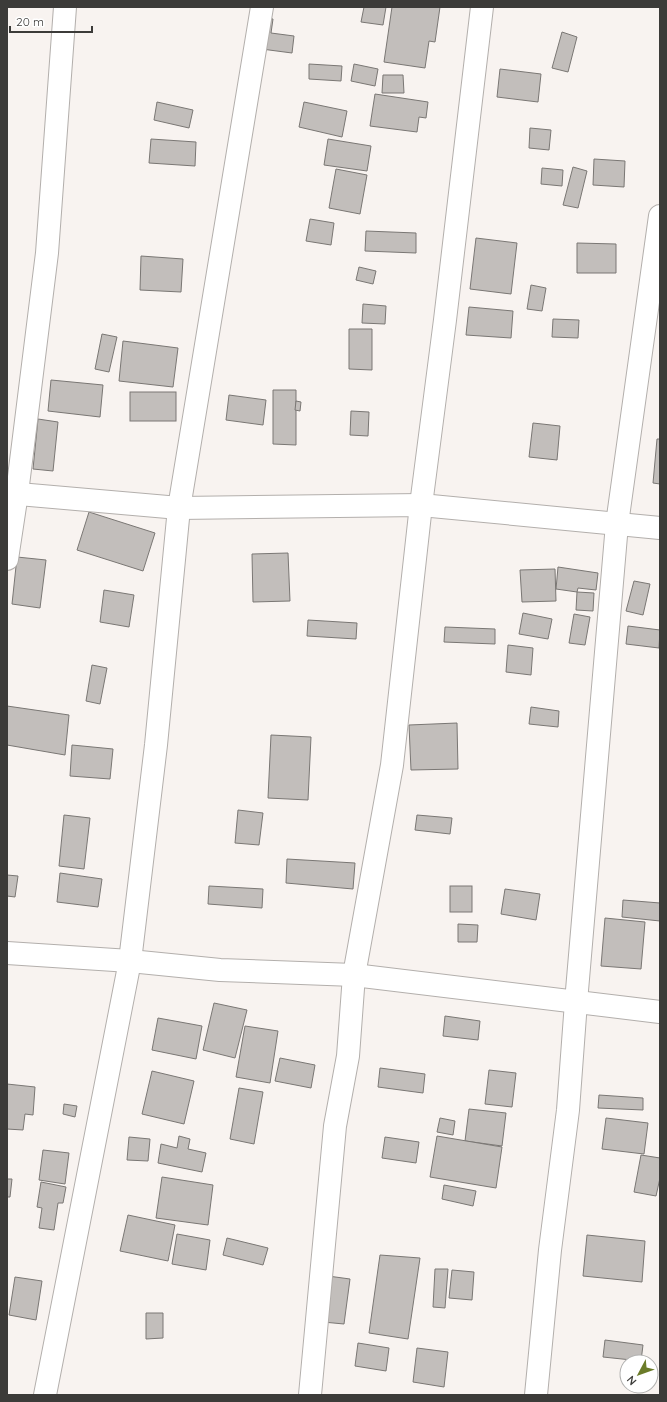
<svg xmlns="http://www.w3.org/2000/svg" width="667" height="1402" font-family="Quicksand,sans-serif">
	<rect width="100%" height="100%" fill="#f8f3f0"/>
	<g fill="#c2bebb" stroke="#7a7774">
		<path d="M364,7H386L383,25L361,22Z"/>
		<path d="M392,7H440L435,42L429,41L425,68L384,62Z"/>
		<path d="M259,17L273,19L271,33L294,36L292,53L254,48Z"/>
		<path d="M562,32L577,37L568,72L552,68Z"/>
		<path d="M309,64L342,66L341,81L309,79Z"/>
		<path d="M354,64L378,69L375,86L351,81Z"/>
		<path d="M500,69L541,74L538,102L497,97Z"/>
		<path d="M383,75H403L404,93H382Z"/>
		<path d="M375,94L428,102L426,118L419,117L417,132L370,126Z"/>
		<path d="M157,102L193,110L189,128L154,120Z"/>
		<path d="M304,102L347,111L342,137L299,127Z"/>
		<path d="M530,128L551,130L549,150L529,148Z"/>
		<path d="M151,139L196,142L195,166L149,163Z"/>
		<path d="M328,139L371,146L367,171L324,165Z"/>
		<path d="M594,159L625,161L624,187L593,185Z"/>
		<path d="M573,167L587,171L578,208L563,205Z"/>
		<path d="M542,168L563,170L562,186L541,184Z"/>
		<path d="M336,169L367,175L360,214L329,208Z"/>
		<path d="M310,219L334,223L331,245L306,241Z"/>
		<path d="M366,231L416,233V253L365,251Z"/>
		<path d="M476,238L517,243L511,294L470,289Z"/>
		<path d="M577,243L616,244V273H577Z"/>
		<path d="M141,256L183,259L181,292L140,290Z"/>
		<path d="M359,267L376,271L373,284L356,280Z"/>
		<path d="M531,285L546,288L542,311L527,309Z"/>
		<path d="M363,304L386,306L385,324L362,323Z"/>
		<path d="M469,307L513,311L511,338L466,335Z"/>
		<path d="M553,319L579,320L578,338L552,337Z"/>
		<path d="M349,329H372V370L349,369Z"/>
		<path d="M102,334L117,337L109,372L95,369Z"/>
		<path d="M123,341L178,348L173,387L119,381Z"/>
		<path d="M51,380L103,385L100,417L48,411Z"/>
		<path d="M273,390H296V445L273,444Z"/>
		<rect x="130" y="392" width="46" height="29"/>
		<path d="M229,395L266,400L263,425L226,420Z"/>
		<path d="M296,401L301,402L300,411L295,410Z"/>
		<path d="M351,411L369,412L368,436L350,435Z"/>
		<path d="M38,419L58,422L53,471L33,469Z"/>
		<path d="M533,423L560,426L557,460L529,457Z"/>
		<path d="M657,439H660V484L653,483Z"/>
		<path d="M89,512L155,533L143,571L77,550Z"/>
		<path d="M288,553L290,601L253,602L252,554Z"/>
		<path d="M17,557L46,560L40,608L12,604Z"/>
		<path d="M558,567L598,573L596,590L578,588L577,592L556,589Z"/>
		<path d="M555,569L556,601L522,602L520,570Z"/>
		<path d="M634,581L650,584L643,615L626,611Z"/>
		<path d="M104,590L134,595L129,627L100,622Z"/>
		<path d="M577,592L594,593L593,611L576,610Z"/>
		<path d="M523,613L552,619L548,639L519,634Z"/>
		<path d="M574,614L590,617L585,645L569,643Z"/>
		<path d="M308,620L357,623L356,639L307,636Z"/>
		<path d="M628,626L660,630L659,648L626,644Z"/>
		<path d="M445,627L495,629V644L444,642Z"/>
		<path d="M508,645L533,648L531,675L506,672Z"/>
		<path d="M92,665L107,668L100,704L86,701Z"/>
		<path d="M7,706L69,715L65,755L7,745Z"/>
		<path d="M531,707L559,711L558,727L529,724Z"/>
		<path d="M457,723L458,769L411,770L409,725Z"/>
		<path d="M271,735L311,737L308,800L268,798Z"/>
		<path d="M72,745L113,749L110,779L70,776Z"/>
		<path d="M238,810L263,813L259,845L235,843Z"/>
		<path d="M64,815L90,818L84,869L59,866Z"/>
		<path d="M417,815L452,818L450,834L415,830Z"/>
		<path d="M287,859L355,863L353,889L286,883Z"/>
		<path d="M60,873L102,879L98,907L57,902Z"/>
		<path d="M7,875L18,876L15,897L7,896Z"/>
		<path d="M209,886L263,889L262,908L208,904Z"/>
		<rect x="450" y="886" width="22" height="26"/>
		<path d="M505,889L540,894L536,920L501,914Z"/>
		<path d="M623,900L660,903V921L622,917Z"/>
		<path d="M605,918L645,922L641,969L601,966Z"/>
		<path d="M458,924L478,925L477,942H458Z"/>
		<path d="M214,1003L247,1010L235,1058L203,1050Z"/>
		<path d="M445,1016L480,1021L478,1040L443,1036Z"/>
		<path d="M158,1018L202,1026L196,1059L152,1050Z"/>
		<path d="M245,1026L278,1031L270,1083L236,1077Z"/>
		<path d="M280,1058L315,1065L311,1088L275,1081Z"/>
		<path d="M380,1068L425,1074L423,1093L378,1087Z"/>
		<path d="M489,1070L516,1073L512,1107L485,1104Z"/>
		<path d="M152,1071L194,1081L184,1124L142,1114Z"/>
		<path d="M7,1084L35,1087L33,1115L25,1114L23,1130L7,1129Z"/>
		<path d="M239,1088L263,1092L254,1144L230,1139Z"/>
		<path d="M599,1095L643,1098V1110L598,1108Z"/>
		<path d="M64,1104L77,1106L75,1117L63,1114Z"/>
		<path d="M469,1109L506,1113L502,1146L465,1141Z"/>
		<path d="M440,1118L455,1121L453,1135L437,1132Z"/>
		<path d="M606,1118L648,1123L644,1154L602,1149Z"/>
		<path d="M179,1136L190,1139L188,1149L206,1153L202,1172L158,1163L161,1144L177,1148Z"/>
		<path d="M437,1136L502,1147L496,1188L430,1177Z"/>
		<path d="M129,1137L150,1139L148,1161L127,1160Z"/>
		<path d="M385,1137L419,1142L416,1163L382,1158Z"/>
		<path d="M43,1150L69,1153L65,1184L39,1180Z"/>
		<path d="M641,1155L660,1158V1178L656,1196L634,1192Z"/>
		<path d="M162,1177L213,1185L208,1225L156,1218Z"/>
		<path d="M7,1179H12L10,1197H7Z"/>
		<path d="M41,1182L66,1187L63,1203H58L54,1230L39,1228L42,1208L37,1207Z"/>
		<path d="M444,1185L476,1191L473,1206L442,1199Z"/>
		<path d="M128,1215L175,1225L168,1261L120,1251Z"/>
		<path d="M177,1234L210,1240L206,1270L172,1264Z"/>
		<path d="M587,1235L645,1241L642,1282L583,1276Z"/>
		<path d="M227,1238L268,1248L263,1265L223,1255Z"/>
		<path d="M380,1255L420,1258L408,1339L369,1333Z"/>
		<path d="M435,1269H448L445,1308L433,1307Z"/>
		<path d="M452,1270L474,1272L472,1300L449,1298Z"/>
		<path d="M328,1276L350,1279L344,1324L323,1322Z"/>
		<path d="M15,1277L42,1281L36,1320L9,1315Z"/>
		<path d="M146,1313H163V1338L146,1339Z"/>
		<path d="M605,1340L643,1345L641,1361L603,1357Z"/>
		<path d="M358,1343L389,1348L386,1371L355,1366Z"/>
		<path d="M417,1348L448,1352L444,1387L413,1382Z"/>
	</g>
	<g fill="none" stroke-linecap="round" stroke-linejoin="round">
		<defs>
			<g id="street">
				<path d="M7,493L179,508L421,505L660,528"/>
				<path d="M7,559L17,493L47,253L65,7"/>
				<path d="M7,953L130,961L220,970L354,975L660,1012"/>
				<path d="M45,1395L130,961L156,745L179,508L262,7"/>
				<path d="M310,1395L335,1126L348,1056L354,975L392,765L421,505L445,320L482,7"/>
				<path d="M536,1395L550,1250L568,1110L576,1002L617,524L660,216"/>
			</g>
		</defs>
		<use href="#street" stroke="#b3afac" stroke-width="24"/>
		<use href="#street" stroke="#fff" stroke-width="22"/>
	</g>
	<rect width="667" height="1402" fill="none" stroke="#3c3b39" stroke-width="16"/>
	<g transform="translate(639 1374) rotate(229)"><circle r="19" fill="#ffffff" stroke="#b1b1b0"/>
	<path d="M0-3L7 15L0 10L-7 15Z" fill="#6b7b29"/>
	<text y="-6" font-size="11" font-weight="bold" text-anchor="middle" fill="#3c3b39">N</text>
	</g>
	<path d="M10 26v6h82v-6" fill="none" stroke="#3c3b39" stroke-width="2"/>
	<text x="16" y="26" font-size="12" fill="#3c3b39" stroke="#ffffff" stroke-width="3" paint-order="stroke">20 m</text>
</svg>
